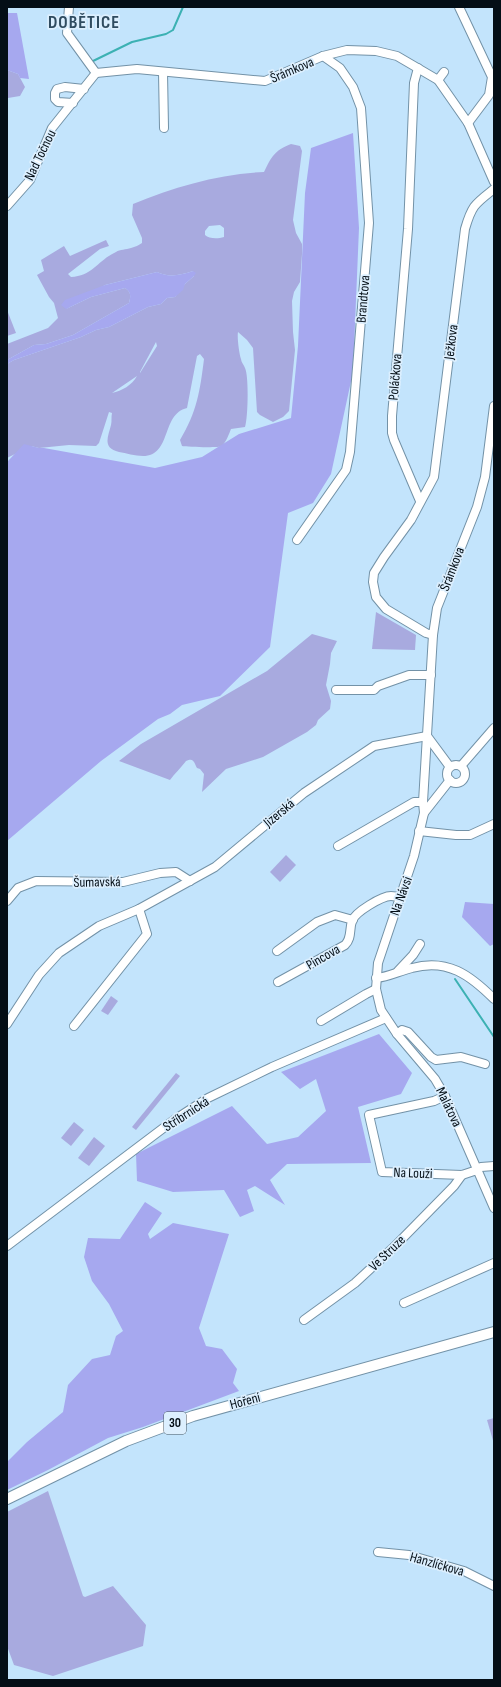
<svg xmlns="http://www.w3.org/2000/svg" width="501" height="1687" font-family="'Sofia Sans Condensed',sans-serif">
	<rect width="100%" height="100%" fill="#c3e4fc"/>
	<g fill="#a8aadf" fill-rule="evenodd">
		<path d="M7,70L18,74L25,87L20,96L8,98L7,100Z"/>
		<path d="M291,144L300,146L302,151L293,220L296,233L302,244V254L300,282L294,292L292,301L293,332L295,350L289,411L283,417L273,422L260,415L257,412L253,348L247,340L238,332C237,337 239,353 241,359C241,362 244,365 245,368C249,376 248,418 245,427L231,429C229,434 226,442 222,446C220,448 187,447 182,446L180,440C197,412 200,391 204,359L200,354L197,356L187,408C161,414 172,456 143,456C135,456 126,453 119,452C102,448 108,437 111,425C112,421 111,417 112,413L109,412L99,443L96,446L69,445L39,448L31,446L7,458V364L14,360L81,337L96,330L109,327L148,307L161,304L167,298L175,297L185,284L194,276L193,271C181,275 169,278 157,272L105,285L66,309L91,297L125,288C131,292 131,295 129,303L73,335L46,344L34,345L7,360V344L48,328L58,318L54,303L49,297L37,275L44,271L41,260L64,246L70,256L106,240L109,246L100,249L68,274L71,277C93,276 98,260 116,252C120,249 126,250 131,248C135,247 139,245 142,243V238L132,215L133,204C174,187 219,174 264,172C272,156 274,151 291,144ZM220,225L224,228V237C218,239 209,239 205,235V231L209,226ZM156,342L157,346L140,373V372ZM137,376C132,385 122,391 112,393Z"/>
		<path d="M7,310L16,333L7,336Z"/>
		<path d="M376,612L416,635L415,650L372,649Z"/>
		<path d="M312,634L337,641L331,653L330,664L326,685L331,701L330,709L318,720L316,725L307,732L263,757L226,769L202,792L204,774L200,769L197,768C194,763 194,757 186,761C181,768 175,773 170,780L119,761L141,744L267,671Z"/>
		<path d="M286,855L296,865L280,882L270,872Z"/>
		<path d="M111,996L118,1001L108,1015L101,1011Z"/>
		<path d="M176,1073L180,1076L136,1130L132,1127Z"/>
		<path d="M74,1122L84,1130L71,1146L61,1138Z"/>
		<path d="M94,1137L105,1146L89,1166L78,1158Z"/>
		<path d="M494,1418V1444L487,1420Z"/>
		<path d="M48,1491L83,1596L85,1597L113,1586L146,1625L143,1646L53,1676L14,1665L7,1646V1512Z"/>
	</g>
	<g fill="#a6a8ef">
		<path d="M7,13H17L29,79L20,78L18,74L7,70Z"/>
		<path d="M353,133L359,228L353,372L331,474L313,503L288,513L270,647L220,696L182,705L170,714L158,719L101,761L7,841L8,461L24,444L39,448H44L155,468L202,457L239,434L291,418L298,346L305,193L311,148Z"/>
		<path d="M193,271L196,273L194,276L185,284L183,290L175,297L167,298L161,304L148,307L109,327L96,330L81,337L14,360L7,364V360L34,345L46,344L73,335L129,303C131,296 131,292 125,288L91,297L66,309L61,305L65,300L105,285L157,272C169,278 181,275 193,271Z"/>
		<path d="M465,902L494,904V944L490,946L462,917Z"/>
		<path d="M379,1034L412,1073L401,1094L358,1107L371,1163L287,1164L270,1180L285,1205L255,1186L247,1190L254,1211L240,1217L224,1190L173,1192L137,1181L136,1154L232,1106L267,1144L298,1137L326,1111L316,1079L300,1089L281,1072Z"/>
		<path d="M145,1202L162,1213L148,1234L150,1239L173,1223L229,1234L199,1328L206,1346L222,1349L237,1369L233,1383L239,1391L143,1427L108,1438L48,1470L7,1490V1462L27,1442L63,1412L68,1385L92,1359L110,1355L116,1336L123,1331L109,1304L92,1281L84,1257L88,1238L120,1239Z"/>
	</g>
	<g fill="none" stroke-linecap="round" stroke-linejoin="round">
		<g stroke="#3cb1b3" stroke-width="2">
			<path d="M91,62L132,42L166,34L173,30L183,7"/>
			<path d="M455,979L494,1037"/>
		</g>
		<defs>
			<g id="minor">
				<path d="M69,7L67,33L96,73"/>
				<path d="M459,7L492,77L489,95L468,123"/>
				<path d="M418,68L414,83L408,229L392,416V433L394,440L420,501"/>
				<path d="M163,72L164,128"/>
				<path d="M96,73L137,69L265,81L323,56L347,50L376,51L397,56L438,80L468,123L494,182"/>
				<path d="M438,80L444,72"/>
				<path d="M73,103L58,102L55,99V93L57,89L65,87L84,89"/>
				<path d="M7,206L30,180L52,128L96,73"/>
				<path d="M297,540L346,470L350,452L369,223L361,108L353,87L340,68L323,56"/>
				<path d="M433,635L426,633L386,609L376,597L373,582L374,573L384,557L411,520L434,477L465,229C472,205 475,204 494,189"/>
				<path d="M336,690H374L378,686L409,675H431"/>
				<path d="M427,736L450,767"/>
				<circle cx="456" cy="774" r="9"/>
				<path d="M461,766L494,728"/>
				<path d="M450,780L424,813L414,856L378,963L376,989L381,1010L397,1034L435,1079L445,1096L494,1208"/>
				<path d="M424,813L423,802L433,635L437,608L477,507L485,477L494,406"/>
				<path d="M419,831L456,835H470L494,824"/>
				<path d="M338,846L414,802H423"/>
				<path d="M7,901L18,888L36,881L123,882L160,873L176,872L190,881"/>
				<path d="M277,951L317,922L335,915L353,920"/>
				<path d="M398,971L413,955L420,944"/>
				<path d="M376,978C389,977 399,971 412,968C447,958 470,975 494,999"/>
				<path d="M278,982L345,945C352,938 349,930 352,921C355,912 382,896 391,896C395,896 398,897 401,898"/>
				<path d="M321,1021L366,994L376,989"/>
				<path d="M7,1024L39,975L59,953L99,926L139,909L215,867L304,793L374,746L427,736"/>
				<path d="M74,1026L147,934L139,909"/>
				<path d="M397,1034L402,1030L408,1032L431,1057L436,1060L461,1057L485,1064"/>
				<path d="M445,1096L434,1101L369,1115L382,1172L462,1175L477,1170"/>
				<path d="M481,1167L494,1166"/>
				<path d="M7,1246L174,1120L208,1098L272,1067L386,1018"/>
				<path d="M404,1303L494,1263"/>
				<path d="M304,1320L355,1283L394,1247L454,1186L462,1175"/>
				<path d="M378,1552L409,1555L464,1571L494,1586"/>
			</g>
			<path id="major" d="M7,1499L126,1441L193,1416L494,1332"/>
		</defs>
		<use href="#minor" stroke="#7392a7" stroke-width="10"/>
		<use href="#major" stroke="#7392a7" stroke-width="12"/>
		<use href="#minor" stroke="#fff" stroke-width="8"/>
		<use href="#major" stroke="#fff" stroke-width="10"/>
	</g>
	<g text-anchor="middle" dominant-baseline="central" stroke-width="3.5" stroke-linejoin="round" paint-order="stroke">
		<rect fill="#dceffe" stroke="#45525c" stroke-width="1" x="164" y="1412" width="22" height="22" rx="3"/>
		<g font-size="13" font-weight="bold" fill="#040e16">
			<text x="175" y="1423">30</text>
		</g>
		<g font-size="14" fill="#040e16" stroke="#dceffe">
			<text transform="translate(292 70) rotate(-23)">Šrámkova</text>
			<text transform="translate(40 155) rotate(-64)">Nad Točnou</text>
			<text transform="translate(363 299) rotate(-85)">Brandtova</text>
			<text transform="translate(451 342) rotate(-83)">Ježkova</text>
			<text transform="translate(395 377) rotate(-85)">Poláčkova</text>
			<text transform="translate(452 569) rotate(-69)">Šrámkova</text>
			<text transform="translate(279 813) rotate(-40)">Jizerská</text>
			<text transform="translate(97 882) rotate(-1)">Šumavská</text>
			<text transform="translate(401 896) rotate(-70)">Na Návsi</text>
			<text transform="translate(323 957) rotate(-30)">Pincova</text>
			<text transform="translate(449 1107) rotate(64)">Malátova</text>
			<text transform="translate(186 1114) rotate(-33)">Stříbrnická</text>
			<text transform="translate(413 1173) rotate(2)">Na Louži</text>
			<text transform="translate(387 1253) rotate(-44)">Ve Struze</text>
			<text transform="translate(245 1401) rotate(-15)">Hoření</text>
			<text transform="translate(437 1564) rotate(16)">Hanzlíčkova</text>
		</g>
		<g font-size="18" font-weight="bold" letter-spacing="1" fill="#304c60" stroke="#dceffe">
			<text x="84" y="22">DOBĚTICE</text>
		</g>
	</g>
	<rect width="501" height="1687" fill="none" stroke="#040e16" stroke-width="16"/>
</svg>
